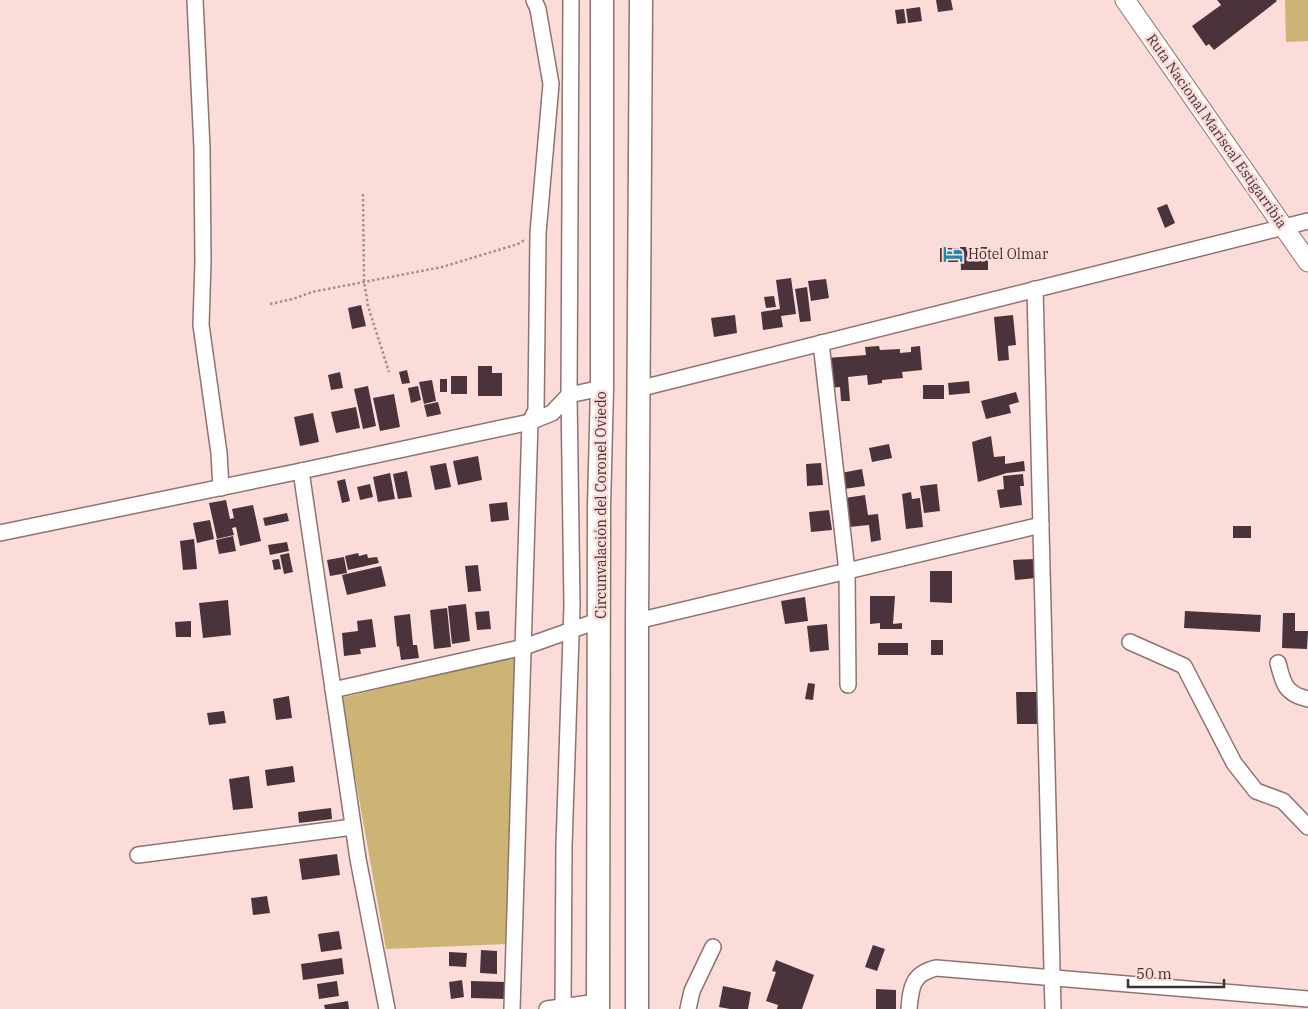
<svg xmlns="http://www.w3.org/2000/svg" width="1308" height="1009" font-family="'IBM Plex Serif',serif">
	<rect width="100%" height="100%" fill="#fcdcd8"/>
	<g fill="#ccb475">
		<path d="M1285,0H1308V41L1286,42Z"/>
		<path d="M518,656L508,944L386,949L341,698Z"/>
	</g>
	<g fill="#4b333c">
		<path d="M936,0H951L953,10L938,12Z"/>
		<path d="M1217,0H1276L1277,1L1214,50L1209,44L1206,46L1192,26L1221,5Z"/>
		<path d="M920,7L922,21L908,23L906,9Z"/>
		<path d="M904,9L906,23L897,24L895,10Z"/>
		<path d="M1167,204L1175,223L1165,228L1157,208Z"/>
		<path d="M960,247H988V270H961Z"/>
		<rect x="940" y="248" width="19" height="14"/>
		<path d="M791,278L796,314L781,316L783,327L763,330L761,312L780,309L776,280Z"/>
		<path d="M826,279L829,298L811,301L808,281Z"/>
		<path d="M807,287L811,321L800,322L795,289Z"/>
		<path d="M774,296L776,307L766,308L764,297Z"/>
		<path d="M361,305L366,326L352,329L348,308Z"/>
		<path d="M735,315L737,333L714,337L711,318Z"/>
		<path d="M1013,315L1016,345L1008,346L1009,360L998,361L994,317Z"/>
		<path d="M879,346L880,350L900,349V353L911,352V347L920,346L922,370L902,372L903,378L882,380V383L868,385L867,375L848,377L850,401H841L840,387L830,388L827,358L866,355L865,347Z"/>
		<path d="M478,366H492V373H502V396H478Z"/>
		<path d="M407,370L410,383L402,384L399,372Z"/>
		<path d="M340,372L343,388L331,390L328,375Z"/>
		<rect x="451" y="376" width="16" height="18"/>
		<rect x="440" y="379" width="7" height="13"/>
		<path d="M432,380L436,401L424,404L419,382Z"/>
		<path d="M969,381L970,393L949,395L948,383Z"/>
		<rect x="923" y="385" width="21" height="14"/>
		<path d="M368,386L376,426L363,429L354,389Z"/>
		<path d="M418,386L421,400L411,403L408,388Z"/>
		<path d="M1016,392L1019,402L1009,405L1011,413L986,419L981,401Z"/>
		<path d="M394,394L400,427L380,431L373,398Z"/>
		<path d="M438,402L441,414L427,417L424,405Z"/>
		<path d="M356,407L360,428L336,433L331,412Z"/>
		<path d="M313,413L319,442L300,446L294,417Z"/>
		<path d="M991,436L994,457L1005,456V464L1024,461L1025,471L1007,473L978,482L972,442Z"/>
		<path d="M889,444L892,458L872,462L869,448Z"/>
		<path d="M478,456L482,480L458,485L453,461Z"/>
		<path d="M446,463L451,487L435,490L430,466Z"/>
		<path d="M821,463L823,485L807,486L806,464Z"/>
		<path d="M862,469L865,486L844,489L841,473Z"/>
		<path d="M407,471L412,497L398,499L393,474Z"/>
		<path d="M390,473L395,499L378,502L373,477Z"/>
		<path d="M1023,474L1024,486H1020L1022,505L1000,508L997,490L1004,489L1003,476Z"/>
		<path d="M345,479L350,501L342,503L337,481Z"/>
		<path d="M370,484L373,497L360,500L357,487Z"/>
		<path d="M937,484L940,511L924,513L920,486Z"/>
		<path d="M911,492L912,499L920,498L923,527L906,529L902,494Z"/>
		<path d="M865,495L868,515L878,514L881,540L871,542L869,525L849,527L845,498Z"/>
		<path d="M226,500L230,519L234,518L232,509L253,505L261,541L240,546L236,527L232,528L234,535L217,539L209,503Z"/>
		<path d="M507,502L509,520L491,522L489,504Z"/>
		<path d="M829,510L832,530L811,532L809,512Z"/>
		<path d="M287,513L289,521L265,526L263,518Z"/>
		<path d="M210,520L214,539L197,543L193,523Z"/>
		<rect x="1233" y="526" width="18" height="12"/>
		<path d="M233,536L236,551L219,554L216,540Z"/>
		<path d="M194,539L197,569L183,570L180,541Z"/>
		<path d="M287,542L289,551L270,555L268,545Z"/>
		<path d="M289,553L293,572L284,574L280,555Z"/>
		<path d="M358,553L359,556L367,554L368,558L377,557L379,563L348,570L345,556Z"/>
		<path d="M344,557L347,573L330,576L327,560Z"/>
		<path d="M279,559L281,569L274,570L272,560Z"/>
		<path d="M1035,559L1036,578L1015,580L1013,560Z"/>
		<path d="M478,565L481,591L468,592L465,566Z"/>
		<path d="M381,566L386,586L347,595L342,575Z"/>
		<path d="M930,571H952V603L930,602Z"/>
		<path d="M870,596H895L893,624L902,623V629H880V623L870,624Z"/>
		<path d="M805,597L808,621L785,624L781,601Z"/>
		<path d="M228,600L231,635L203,638L199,603Z"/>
		<path d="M466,604L470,641L452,644L448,606Z"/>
		<path d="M447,608L451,647L434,649L430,610Z"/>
		<path d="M489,611L491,629L477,630L475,612Z"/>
		<path d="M1185,611L1261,615L1260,632L1184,628Z"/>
		<path d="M1283,613H1295V631H1308L1307,649L1282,648Z"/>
		<path d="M410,614L413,645H417L419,658L401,660L399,646L397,647L394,616Z"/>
		<path d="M372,619L376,647L360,649L361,654L344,656L342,633L358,631L357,621Z"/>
		<path d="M191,621V637H176L175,622Z"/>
		<path d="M827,624L829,650L810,652L807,626Z"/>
		<rect x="931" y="640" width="12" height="15"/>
		<rect x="878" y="643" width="30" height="12"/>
		<path d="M808,683L815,684L813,700L805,699Z"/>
		<path d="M1016,692H1037V724H1017Z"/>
		<path d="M289,696L292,718L276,720L273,699Z"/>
		<path d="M224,711L226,723L209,725L207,713Z"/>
		<path d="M293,766L295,782L267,786L265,770Z"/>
		<path d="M249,776L253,808L233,810L229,779Z"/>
		<path d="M331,808L332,819L299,823L298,812Z"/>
		<path d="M337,854L340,875L302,880L299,859Z"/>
		<path d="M267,896L270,913L253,915L251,898Z"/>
		<path d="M339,931L342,949L321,952L318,934Z"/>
		<path d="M873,945L885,949L877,971L865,967Z"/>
		<path d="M481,950L497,951V974L480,973Z"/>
		<path d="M449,952L467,953L466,967L449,966Z"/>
		<path d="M342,958L344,974L303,980L301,964Z"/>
		<path d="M776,960L814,975L802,1009H777L778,1005L766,1001L776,972L772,971Z"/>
		<path d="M462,980L464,997L451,999L449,982Z"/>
		<path d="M337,981L339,996L319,999L317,984Z"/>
		<path d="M471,981L506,982V999L471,998Z"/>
		<path d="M723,986L751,992L748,1009H730L719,1007Z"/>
		<path d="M876,989L896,990V1009H876Z"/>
		<path d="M348,1001L349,1009H325L324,1005Z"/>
	</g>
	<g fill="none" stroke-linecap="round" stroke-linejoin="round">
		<defs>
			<g id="minor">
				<path d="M195,0L202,148L203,262L201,325L219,453L221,488"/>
				<path d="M1035,289L1053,1009"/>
				<path d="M821,343L847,571L848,685"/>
				<path d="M638,389L1308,221"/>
				<path d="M301,471L358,859L387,1009"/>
				<path d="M0,533L301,471L530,422L552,413L569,395L602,388"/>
				<path d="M637,621L1041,525"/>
				<path d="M1130,642L1184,666L1234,763L1256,791L1283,801L1308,827"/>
				<path d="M1278,663C1283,683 1285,694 1308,699"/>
				<path d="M333,690L524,647L600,620"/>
				<path d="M138,855L353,827"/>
				<path d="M512,1009L530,422L536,410L538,233L551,84L538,9L534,0"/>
				<path d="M547,1009L597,1002"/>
				<path d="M563,1009L564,846L572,605L569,395L571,0"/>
				<path d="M688,1009L692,991L713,947"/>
				<path d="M909,1009C911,987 912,974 936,968L1308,999"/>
			</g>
			<path id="major" d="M1125,0L1308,262"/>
			<g id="highway">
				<path d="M598,1009L599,507L602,388V0"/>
				<path d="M637,1009V621L641,0"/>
			</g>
		</defs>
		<use href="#minor" stroke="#8f736f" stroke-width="18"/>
		<use href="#major" stroke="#8f736f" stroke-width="21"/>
		<use href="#highway" stroke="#8f736f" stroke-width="25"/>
		<g stroke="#a58e8b" stroke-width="2.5" stroke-dasharray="2.5 2.5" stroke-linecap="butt">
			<path d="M363,194L364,281L368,306L389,372"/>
			<path d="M270,304L293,299L312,292L442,267L518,244L526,239"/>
		</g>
		<use href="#minor" stroke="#fff" stroke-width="15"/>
		<use href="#major" stroke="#fff" stroke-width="19"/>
		<use href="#highway" stroke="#fff" stroke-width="22"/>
	</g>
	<defs>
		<symbol id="hotel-bare" viewBox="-9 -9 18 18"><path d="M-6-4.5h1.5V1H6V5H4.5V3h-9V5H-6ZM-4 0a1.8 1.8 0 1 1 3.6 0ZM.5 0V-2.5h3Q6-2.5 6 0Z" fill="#188baf" stroke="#fcdcd8" stroke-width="2.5" paint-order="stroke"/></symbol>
	</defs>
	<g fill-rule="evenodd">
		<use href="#hotel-bare" x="939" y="240" width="28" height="28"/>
	</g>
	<g text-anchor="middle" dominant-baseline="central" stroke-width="5" stroke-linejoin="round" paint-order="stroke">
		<g font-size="14" fill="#3f3231" stroke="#fcdcd8">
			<text transform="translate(1217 131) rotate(55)">Ruta Nacional Mariscal Estigarribia</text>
			<text transform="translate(601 505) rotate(-90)">Circunvalación del Coronel Oviedo</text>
		</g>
		<g font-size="14" fill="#3f3231" stroke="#fcdcd8" text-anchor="start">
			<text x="968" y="254">Hotel Olmar</text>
		</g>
	</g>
	<path d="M1128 979v8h96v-8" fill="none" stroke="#3f3231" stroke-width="2.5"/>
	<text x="1136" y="979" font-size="15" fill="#3f3231" stroke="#fcdcd8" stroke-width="4" paint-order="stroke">50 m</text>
</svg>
